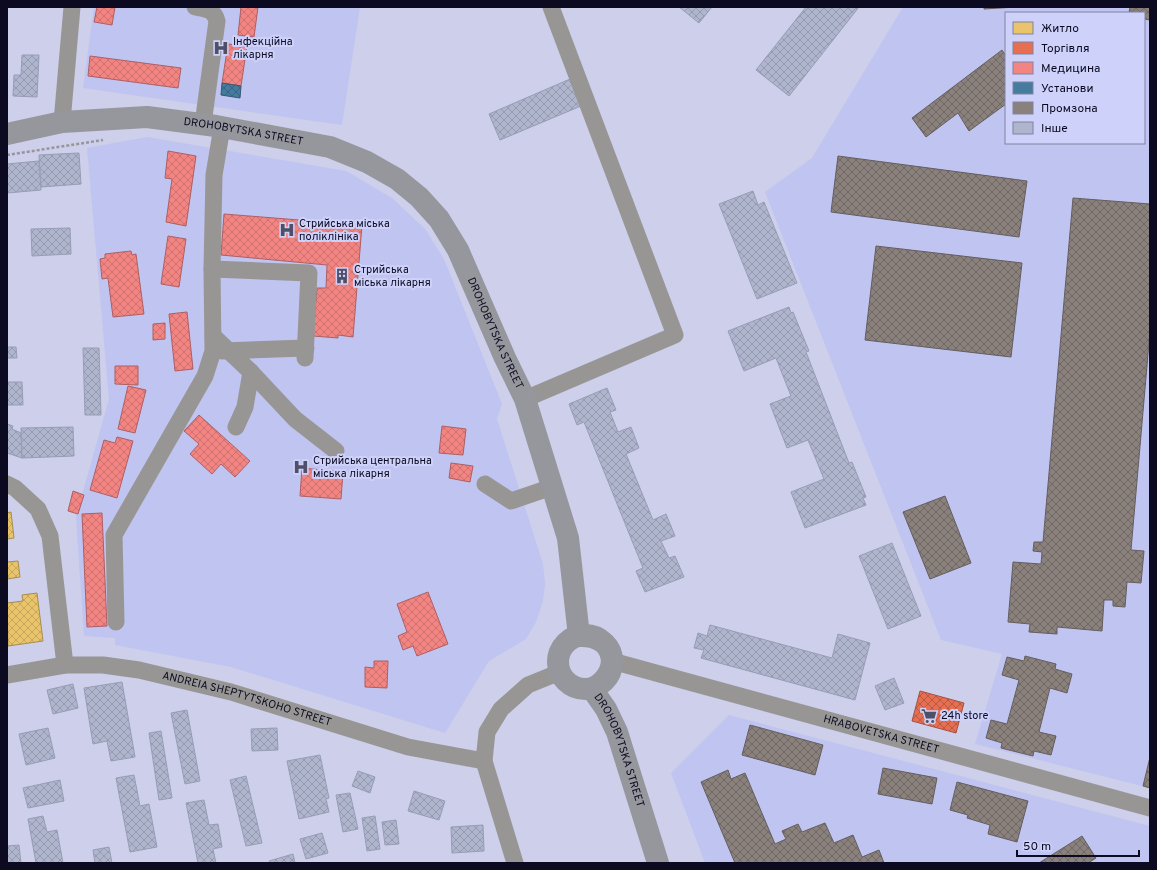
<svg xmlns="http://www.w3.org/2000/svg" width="1157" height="870" font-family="Overpass,sans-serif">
	<defs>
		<pattern id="homes-cross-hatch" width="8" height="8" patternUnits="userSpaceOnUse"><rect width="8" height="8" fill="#e9c46a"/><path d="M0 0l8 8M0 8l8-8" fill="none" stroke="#c6a75c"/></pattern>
		<pattern id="shops-cross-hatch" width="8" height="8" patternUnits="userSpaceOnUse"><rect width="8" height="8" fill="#e76f51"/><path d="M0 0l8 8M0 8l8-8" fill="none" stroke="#b95943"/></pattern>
		<pattern id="health-cross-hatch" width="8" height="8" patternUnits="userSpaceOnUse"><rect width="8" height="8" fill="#f28482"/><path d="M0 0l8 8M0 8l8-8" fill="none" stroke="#ce7170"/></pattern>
		<pattern id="public-cross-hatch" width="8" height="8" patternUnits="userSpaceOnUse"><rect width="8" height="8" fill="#457b9d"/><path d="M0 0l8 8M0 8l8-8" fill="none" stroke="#386380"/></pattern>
		<pattern id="industry-cross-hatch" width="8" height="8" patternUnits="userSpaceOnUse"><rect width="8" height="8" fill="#8a817c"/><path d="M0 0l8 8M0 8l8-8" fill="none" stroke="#6f6865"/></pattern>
		<pattern id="building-cross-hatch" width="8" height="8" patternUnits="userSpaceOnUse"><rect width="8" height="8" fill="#aeb5cd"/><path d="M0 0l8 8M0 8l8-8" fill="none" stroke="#949ab0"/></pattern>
	</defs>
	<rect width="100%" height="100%" fill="#cdcfeb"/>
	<g fill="#c0c4f0" fill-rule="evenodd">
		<path d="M94,7H360L342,125L83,88Z"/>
		<path d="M903,7H1150V788L975,744L1002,654L941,640L765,192L812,158ZM1006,13H1144V143H1006Z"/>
		<path d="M147,137L346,171L392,198L425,229L444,259L502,404L497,419L543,564L545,584L543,601L536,622L526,639L489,661L445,733L231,667L115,645V638L84,636L76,516L109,399L87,148Z"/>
		<path d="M729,715L1150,826V863H705L671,773Z"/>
	</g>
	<g fill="url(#homes-cross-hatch)" stroke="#a68c54">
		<path d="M11,512L14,538L7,539V513Z"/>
		<path d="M18,561L20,577L7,579V562Z"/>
		<path d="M37,593L43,641L8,646L7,603L23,601L22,595Z"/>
	</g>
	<path fill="url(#shops-cross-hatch)" stroke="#a55142" d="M920,691L964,703L956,733L912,721Z"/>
	<g fill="url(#health-cross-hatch)" stroke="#ad5f65">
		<path d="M97,7H115L112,25L94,22Z"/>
		<path d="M241,7H258L254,37L238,35Z"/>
		<path d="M228,44L247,46L241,86L222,83Z"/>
		<path d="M90,56L181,68L178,88L88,76Z"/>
		<path d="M168,151L196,156L186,226L166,222L172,179L165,178Z"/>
		<path d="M224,214L362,225L353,337L338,335V338L313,336L317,288H326L327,265L221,255Z"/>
		<path d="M168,236L186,239L179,287L161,284Z"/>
		<path d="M131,251L132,255L136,254L144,314L113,317L108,278L102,279L100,259L105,258V254Z"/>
		<path d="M187,312L193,369L175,371L169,314Z"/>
		<path d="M165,323V339L153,340V324Z"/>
		<path d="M115,366H138V385L115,384Z"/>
		<path d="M128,386L146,390L135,433L118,429Z"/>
		<path d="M199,415L250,461L235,477L221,464L212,474L190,454L199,444L184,431Z"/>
		<path d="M442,426L466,429L463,455L439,453Z"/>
		<path d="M117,437L133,441L117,498L90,490L104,440L115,443Z"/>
		<path d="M451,463L473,466L470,482L449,478Z"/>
		<path d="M302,468L343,472L341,499L300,496Z"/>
		<path d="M73,491L84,495L78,514L68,511Z"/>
		<path d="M102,513L107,626L87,627L82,514Z"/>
		<path d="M428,592L448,644L417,656L413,646L403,650L398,636L407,632L397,604Z"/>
		<path d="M374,661H388L387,688L365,687V667L374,668Z"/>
	</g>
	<path fill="url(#public-cross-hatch)" stroke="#345978" d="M222,83L241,86L240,98L221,95Z"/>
	<g fill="url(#industry-cross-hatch)" stroke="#645d60">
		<path d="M984,7H1016L984,9Z"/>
		<path d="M1130,7H1150V20L1144,19V13H1129Z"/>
		<path d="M1002,50L1006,56V104L969,131L958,113L926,137L912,118Z"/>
		<path d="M838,156L1027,181L1019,237L831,212Z"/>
		<path d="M1073,198L1150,204V331L1131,550L1144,551L1141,583L1127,582L1125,607L1113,606V600H1104L1102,631L1057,627V634L1029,632L1030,624L1008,622L1013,562L1041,564L1042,552L1033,551L1034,542H1043Z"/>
		<path d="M876,246L1022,263L1011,357L865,340Z"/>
		<path d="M945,496L971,563L930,579L903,512Z"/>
		<path d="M1025,656L1056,664L1055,669L1072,674L1067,693L1050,688L1039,732L1056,736L1051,755L1034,751L1033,756L1001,748L1002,743L986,738L991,720L1007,724L1019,680L1002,675L1007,657L1024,661Z"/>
		<path d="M750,725L823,745L815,775L742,755Z"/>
		<path d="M1150,757V788L1143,786Z"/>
		<path d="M883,768L937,778L932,804L878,794Z"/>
		<path d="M728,770L731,779L745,773L775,844L786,839L782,831L798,824L802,832L825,823L834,843L853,835L862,857L879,850L884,863H735L701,782Z"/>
		<path d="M957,782L1028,801L1017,842L988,834L990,825L967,818L968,815L950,810Z"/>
		<path d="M1082,836L1096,858L1088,863H1039Z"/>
	</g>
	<g fill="url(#building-cross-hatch)" stroke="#979db4">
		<path d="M679,7H712L699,23Z"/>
		<path d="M806,7H859L789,96L756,70Z"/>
		<path d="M22,55H39L37,97L13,96L14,75H21Z"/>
		<path d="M570,79L581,106L500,140L489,114Z"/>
		<path d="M79,153L81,184L41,187L39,155Z"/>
		<path d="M39,161L41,190L7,193V164Z"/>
		<path d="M753,191L758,205L764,202L797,283L757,299L719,204Z"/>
		<path d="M70,228L71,254L32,256L31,229Z"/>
		<path d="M789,307L791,313L793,312L809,351L806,352L849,463L852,462L866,497L863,498L866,505L805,528L791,492L824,479L808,440L787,448L770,404L791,396L776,358L744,371L728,331Z"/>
		<path d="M7,347H16L17,358H7Z"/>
		<path d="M83,348H99L101,415H85Z"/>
		<path d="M7,382H22L23,405H7Z"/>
		<path d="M607,388L616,410L610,412L618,432L631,427L639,448L626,454L653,520L666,514L675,536L661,541L669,558L675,556L684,577L645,592L636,571L643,568L584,422L577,425L569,404Z"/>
		<path d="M7,424L13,426L12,429L21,433L22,458L7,453Z"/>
		<path d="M73,427L74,456L22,458L21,428Z"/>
		<path d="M892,543L921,616L888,629L859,556Z"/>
		<path d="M710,625L832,658L838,634L870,643L855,700L701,658L704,650L694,648L698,633L707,636Z"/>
		<path d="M894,678L904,703L885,710L875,686Z"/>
		<path d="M122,682L135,757L111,761L107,741L93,744L84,688Z"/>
		<path d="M73,684L78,708L53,714L47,690Z"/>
		<path d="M187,710L200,781L185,784L171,713Z"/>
		<path d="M48,728L55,758L26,765L19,734Z"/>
		<path d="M277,728L278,750L252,751L251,729Z"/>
		<path d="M161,731L172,798L159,800L149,733Z"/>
		<path d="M320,755L329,798L326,799L329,812L299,819L287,761Z"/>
		<path d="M358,771L375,777L370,793L352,786Z"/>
		<path d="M134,775L140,806L149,804L157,847L130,852L116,778Z"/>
		<path d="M246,776L262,843L246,846L230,780Z"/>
		<path d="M60,780L64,801L28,808L23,788Z"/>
		<path d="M414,791L445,801L439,820L408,811Z"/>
		<path d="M350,793L358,829L343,832L336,795Z"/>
		<path d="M204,800L209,825L218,824L222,847L213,849L216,863H198L186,803Z"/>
		<path d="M43,816L47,832L57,830L63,863H36L28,819Z"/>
		<path d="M375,816L380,849L367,851L362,818Z"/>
		<path d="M396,820L399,844L385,845L382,822Z"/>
		<path d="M483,825L484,851L452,853L451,827Z"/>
		<path d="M322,833L328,853L306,859L300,839Z"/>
		<path d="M19,845L21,863H7V846Z"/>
		<path d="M109,847L112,863H95L93,850Z"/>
		<path d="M293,854L295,863H270L269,861Z"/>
	</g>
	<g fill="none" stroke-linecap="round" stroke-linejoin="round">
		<path stroke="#97979b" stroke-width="2.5" stroke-dasharray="3 2" stroke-linecap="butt" d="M7,155L103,140"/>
		<g stroke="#979695" stroke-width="17">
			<path d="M195,7C206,9 214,9 217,21L203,124"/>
			<path d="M62,122L72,7"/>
			<path d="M212,269L309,273L305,358"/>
			<path d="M213,336L251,372L245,407L236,427"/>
			<path d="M222,351L306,348"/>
			<path d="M251,372L295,419L336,451"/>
			<path d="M525,399L675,335L551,7"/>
			<path d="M7,484L15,488L38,509L50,536L65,665"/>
			<path d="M485,484L511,501L552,487"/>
			<path d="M116,622L114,535L205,376L213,351L212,269L214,175L222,127"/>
			<path id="s1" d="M612,661L1150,808"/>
			<path id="s2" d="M7,675L65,665H103L139,670L231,692L408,747L484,761"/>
			<path d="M515,863L484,761L487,732L501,709L528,685L560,672"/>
		</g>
		<g stroke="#96969d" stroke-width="22">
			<path id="s3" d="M7,134L62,122L147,117L216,126L330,147L367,162L397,179L419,197L439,219L458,250L505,358L525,399L568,538L579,636C616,634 624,672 592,689L606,709L617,732L658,863"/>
			<circle cx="585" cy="662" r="27"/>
		</g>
	</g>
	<defs>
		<symbol id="hospital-bare" viewBox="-9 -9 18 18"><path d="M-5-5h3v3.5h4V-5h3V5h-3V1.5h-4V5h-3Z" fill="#4f4f67" stroke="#ced2fa" stroke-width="2.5" paint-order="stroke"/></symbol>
		<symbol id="building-bare" viewBox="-9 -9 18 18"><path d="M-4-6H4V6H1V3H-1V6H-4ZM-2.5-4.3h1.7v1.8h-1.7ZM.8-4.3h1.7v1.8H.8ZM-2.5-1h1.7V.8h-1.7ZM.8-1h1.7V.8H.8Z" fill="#4f4f67" stroke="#ced2fa" stroke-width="2.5" paint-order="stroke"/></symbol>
		<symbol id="supermarket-bare" viewBox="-9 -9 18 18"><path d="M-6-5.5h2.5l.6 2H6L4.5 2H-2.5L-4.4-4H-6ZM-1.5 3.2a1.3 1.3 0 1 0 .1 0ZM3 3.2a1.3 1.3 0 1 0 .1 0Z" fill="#4f4f67" stroke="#ced2fa" stroke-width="2.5" paint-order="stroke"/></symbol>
	</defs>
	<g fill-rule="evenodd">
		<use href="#hospital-bare" x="210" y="37" width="22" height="22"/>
		<use href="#hospital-bare" x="276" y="219" width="22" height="22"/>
		<use href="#building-bare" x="331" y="265" width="22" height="22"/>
		<use href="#hospital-bare" x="290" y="456" width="22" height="22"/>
		<use href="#supermarket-bare" x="918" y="705" width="22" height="22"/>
	</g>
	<g text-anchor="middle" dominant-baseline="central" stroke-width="4" stroke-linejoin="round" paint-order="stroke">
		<g font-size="11" fill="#0b0a20" stroke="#ced2fa" text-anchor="start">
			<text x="233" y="42">Інфекційна<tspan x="233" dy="13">лікарня</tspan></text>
			<text x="299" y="224">Стрийська міська<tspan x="299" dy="13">поліклініка</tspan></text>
			<text x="354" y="270">Стрийська<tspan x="354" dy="13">міська лікарня</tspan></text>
			<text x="313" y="461">Стрийська центральна<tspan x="313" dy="13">міська лікарня</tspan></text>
			<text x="941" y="716">24h store</text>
		</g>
		<g font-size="11" fill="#0b0a20" stroke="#ced2fa">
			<text stroke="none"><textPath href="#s3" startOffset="239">DROHOBYTSKA STREET</textPath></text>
			<text stroke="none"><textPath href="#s3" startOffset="587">DROHOBYTSKA STREET</textPath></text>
			<text stroke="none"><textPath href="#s2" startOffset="245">ANDREIA SHEPTYTSKOHO STREET</textPath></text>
			<text stroke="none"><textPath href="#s1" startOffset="279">HRABOVETSKA STREET</textPath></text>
			<text stroke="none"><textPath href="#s3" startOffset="1054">DROHOBYTSKA STREET</textPath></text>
		</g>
	</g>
	<rect width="1157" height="870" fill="none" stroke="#0b0a20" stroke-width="16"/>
	<rect x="1005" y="12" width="140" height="132" fill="#ced2fa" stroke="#8082a3"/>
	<rect x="1013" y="22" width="20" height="12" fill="#e9c46a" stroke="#8082a3"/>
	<text x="1041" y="32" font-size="12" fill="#0b0a20">Житло</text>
	<rect x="1013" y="42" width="20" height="12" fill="#e76f51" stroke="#8082a3"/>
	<text x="1041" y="52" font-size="12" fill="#0b0a20">Торгівля</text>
	<rect x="1013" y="62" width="20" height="12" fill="#f28482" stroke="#8082a3"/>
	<text x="1041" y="72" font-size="12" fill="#0b0a20">Медицина</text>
	<rect x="1013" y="82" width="20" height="12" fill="#457b9d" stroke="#8082a3"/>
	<text x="1041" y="92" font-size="12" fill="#0b0a20">Установи</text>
	<rect x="1013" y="102" width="20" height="12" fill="#8a817c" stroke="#8082a3"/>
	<text x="1041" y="112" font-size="12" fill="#0b0a20">Промзона</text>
	<rect x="1013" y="122" width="20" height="12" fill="#aeb5cd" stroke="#8082a3"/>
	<text x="1041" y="132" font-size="12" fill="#0b0a20">Інше</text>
	<path d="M1017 850v6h122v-6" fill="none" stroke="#0b0a20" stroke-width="2"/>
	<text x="1023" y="850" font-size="12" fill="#0b0a20" stroke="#ced2fa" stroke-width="3" paint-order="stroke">50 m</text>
</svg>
